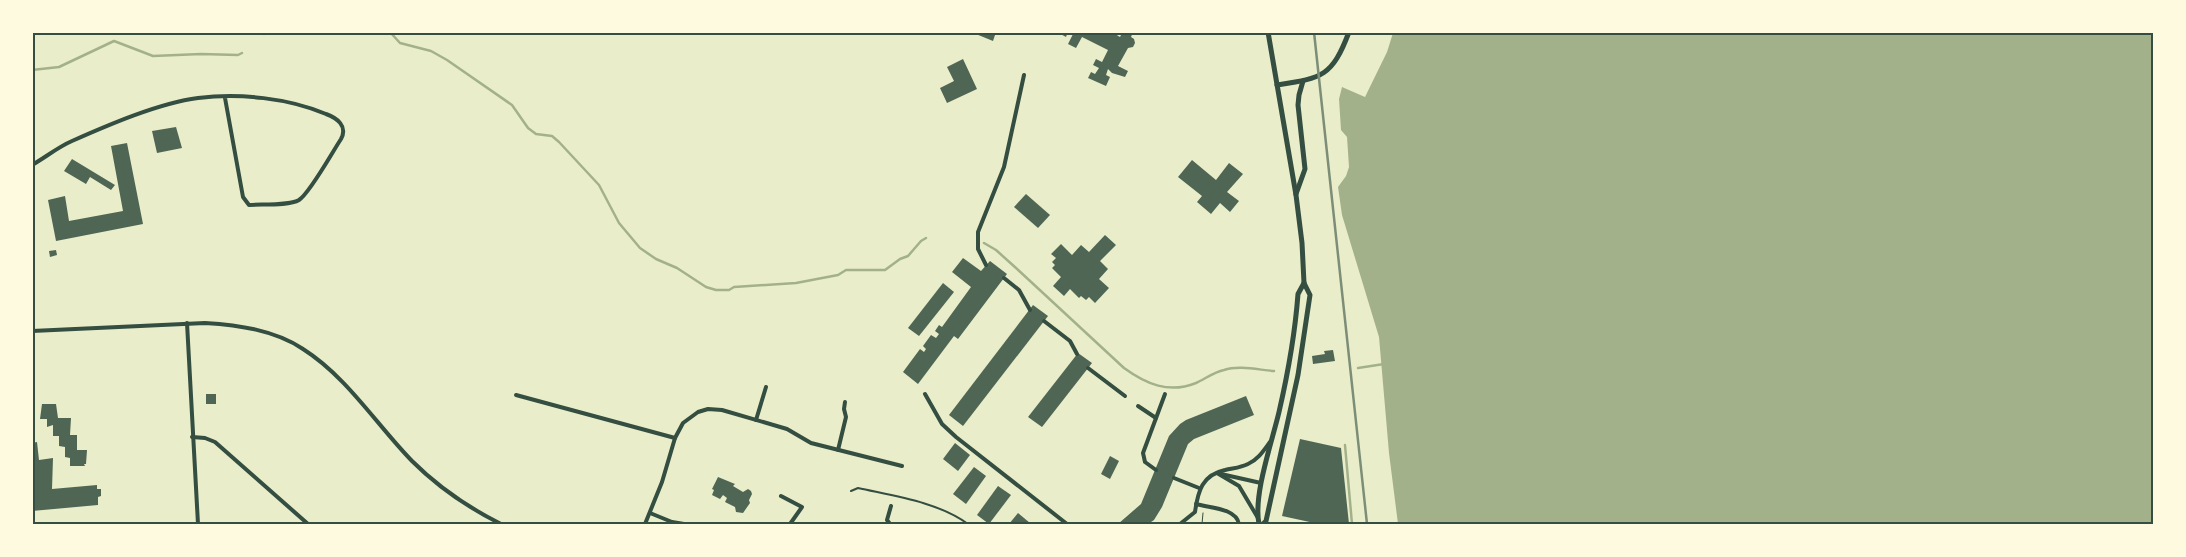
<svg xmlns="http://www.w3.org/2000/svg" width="2186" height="557" font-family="Signika,sans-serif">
	<rect width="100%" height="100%" fill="#e9edc9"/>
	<path fill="#a3b18a" d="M1393,33H2153V524H1398L1389,453L1379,337L1342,215L1338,187L1346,176L1349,167L1347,137L1341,130L1339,99L1342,87L1365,97L1387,52Z"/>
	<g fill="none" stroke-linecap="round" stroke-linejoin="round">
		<g stroke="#a3b18a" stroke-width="2.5">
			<path d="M390,32L400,43L431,51L447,60L512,105L528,128L536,134L552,136L559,142L599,185L619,223L640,248L656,259L677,268L706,287L716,290H729L734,287L796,283L838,275L846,270H885L900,259L908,256L921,241L926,238"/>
			<path d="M264,34L265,32"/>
			<path d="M32,70L59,67L114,41L153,56L201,54L238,55L242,53"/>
			<path d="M984,243L996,250L1016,268L1124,368C1146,384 1169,394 1196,383C1205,379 1214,372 1224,370C1239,365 1259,370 1274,371"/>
			<path d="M1358,368L1384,364"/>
			<path d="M1345,445L1352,524"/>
		</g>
	</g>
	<g fill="#4f6655">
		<path d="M971,32H996L993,41Z"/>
		<path d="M1057,32H1068L1066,37Z"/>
		<path d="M1074,32H1112L1120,37L1121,35L1117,32H1133L1131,37L1134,39L1135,43L1133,47L1128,48L1118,66L1128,71L1125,77L1112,73L1108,69L1106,75L1110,77L1106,86L1088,78L1091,72L1095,74L1099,68L1093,65L1096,59L1102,62L1108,50L1082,37L1076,48L1068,44Z"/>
		<path d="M963,59L977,89L947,103L940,88L954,81L947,67Z"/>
		<path d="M176,127L182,148L157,153L152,131Z"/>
		<path d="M127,143L143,224L56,241L48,200L65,196L69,221L123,211L111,146Z"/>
		<path d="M72,159L115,185L111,190L90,177L86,184L64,171Z"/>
		<path d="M1192,160L1216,180L1229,163L1243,174L1227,192L1239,201L1230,212L1220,203L1211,214L1197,202L1202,196L1178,177Z"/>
		<path d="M1026,194L1050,215L1038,228L1014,207Z"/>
		<path d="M1105,235L1116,245L1100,261L1108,269L1099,279L1109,288L1095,303L1089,297L1086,300L1081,296L1079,298L1070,289L1064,296L1053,286L1061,277L1052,268L1055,265L1052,262L1056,258L1051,254L1061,244L1072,255L1081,245L1089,252Z"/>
		<path d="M56,250L57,255L50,257L49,251Z"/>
		<path d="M963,258L981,271L990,261L1007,274L958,339L954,336L918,384L903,372L920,349L924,352L926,349L923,346L931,335L936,338L939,334L935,331L939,325L942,327L971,287L952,272Z"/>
		<path d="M943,283L954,292L919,336L908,328Z"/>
		<path d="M1033,305L1048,316L963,426L949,415Z"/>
		<path d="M1333,350L1335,361L1313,364L1312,356L1325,354L1324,351Z"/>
		<path d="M1078,353L1092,363L1042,427L1028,417Z"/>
		<rect x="206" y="394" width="10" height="10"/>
		<path d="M1246,396L1254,415L1194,439L1188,444L1162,507L1154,520L1148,524H1118L1141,504L1169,436L1180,424L1186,420Z"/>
		<path d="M42,404H56L58,418H71L70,435H77V450H87L86,464H84L85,466H70V458L65,457V447L59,446V436H53V425L47,427V419H40Z"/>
		<path d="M1300,439L1341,448L1349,524H1319L1282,516Z"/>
		<path d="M37,442L39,460L53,458L52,489L97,485V489H101V496L98,497V505L32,511V443Z"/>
		<path d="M955,443L970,455L958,471L943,459Z"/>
		<path d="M1110,456L1119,461L1110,479L1101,474Z"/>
		<path d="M974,467L986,476L966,504L953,494Z"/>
		<path d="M718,477L735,484L733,486L743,492L748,489L751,491L752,494L749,500L750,503L743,513L736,512L735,507L725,502L727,498L723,495L720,499L712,495L714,490L712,489Z"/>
		<path d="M998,486L1011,495L989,524L977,515Z"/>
		<path d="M1018,513L1030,523L1028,524H1009Z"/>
	</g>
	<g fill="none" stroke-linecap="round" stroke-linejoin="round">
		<path stroke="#344e41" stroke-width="1" d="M1202,524L1203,513"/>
		<path stroke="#344e41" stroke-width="2" d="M851,491L858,488C894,496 938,502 968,524"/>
		<g stroke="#344e41" stroke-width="4">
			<path d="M32,165C46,157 58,147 72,141C108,125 159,103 198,98C240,93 288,98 326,114C337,118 348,126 341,139C333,151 310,193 299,200C289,206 261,204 249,205L243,197L225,98"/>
			<path d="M986,265L978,249V232L1004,167L1024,75"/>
			<path d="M1004,278L1019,290L1030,310"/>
			<path d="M1044,321L1070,341L1077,354"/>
			<path d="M187,323L198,524"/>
			<path d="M32,331L205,323C238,325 275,330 303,349C347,377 376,424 412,461C438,487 467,507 501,524"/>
			<path d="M1088,368L1125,396"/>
			<path d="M925,394L942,424L956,437L1067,524"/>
			<path d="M516,395L675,438"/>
			<path d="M1138,406L1156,418"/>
			<path d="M756,420L766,387"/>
			<path d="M192,437L205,438L215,442L308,524"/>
			<path d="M838,450L846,417L844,409L845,402"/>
			<path d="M1156,470L1145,462L1143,453L1165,394"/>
			<path d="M1217,473L1239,486L1258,518"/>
			<path d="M1221,474L1261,483"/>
			<path d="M1174,478L1199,488"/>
			<path d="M781,496L802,507L790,524"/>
			<path d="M1196,504C1210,508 1236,508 1239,524"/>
			<path d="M650,513L672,522L684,524"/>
			<path d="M645,524L662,482L675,438L683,423L698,412L708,409L722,410L787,429L811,443L902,466"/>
			<path d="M890,524L887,520L891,506"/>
			<path d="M1180,524L1195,512C1198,491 1202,475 1225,470C1233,468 1240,468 1248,464C1258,460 1264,450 1270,442"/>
		</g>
		<g stroke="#344e41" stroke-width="5">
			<path d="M1277,85C1322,78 1332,77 1349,32"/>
			<path d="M1296,194L1305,169L1298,105L1299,95L1303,81"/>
			<path d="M1259,524C1253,495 1272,442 1279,412C1288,373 1295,334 1298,294L1304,283"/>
			<path d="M1263,524L1266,521L1298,375L1310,295L1304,283L1302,243L1296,195L1268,32"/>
		</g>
		<path stroke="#7c8e77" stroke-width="2.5" d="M1314,32L1367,524"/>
	</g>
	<rect width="2186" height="557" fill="none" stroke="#fefae0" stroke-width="68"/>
	<rect x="34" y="34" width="2118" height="489" fill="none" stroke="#344e41" stroke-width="2"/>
</svg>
